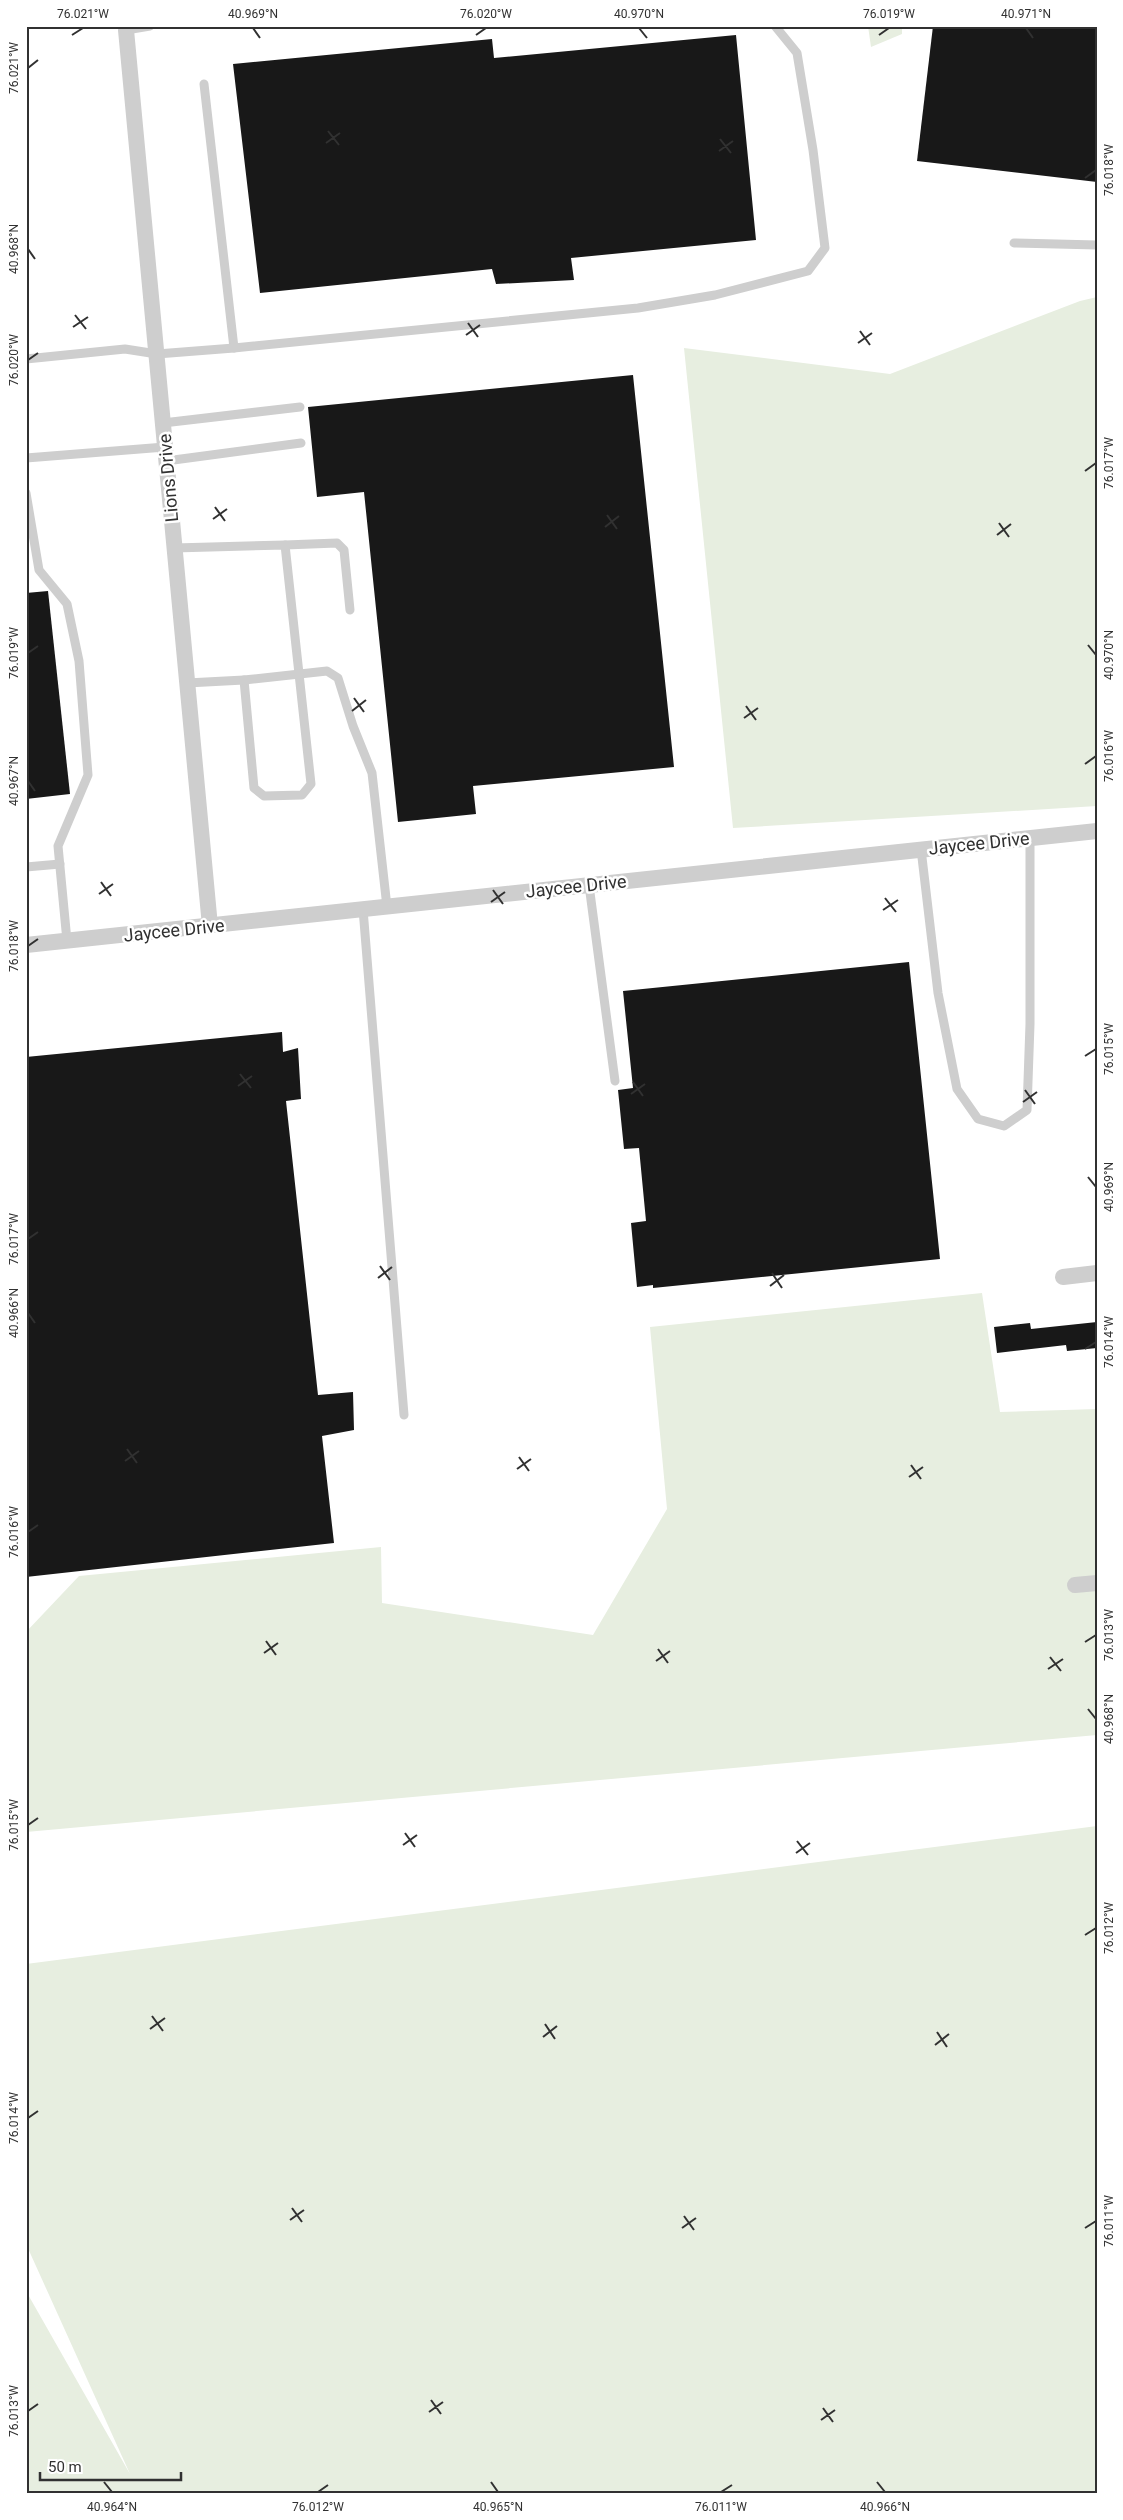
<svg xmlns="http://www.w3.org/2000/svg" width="1123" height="2520" font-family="Roboto,sans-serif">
	<rect width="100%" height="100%" fill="#fff"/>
	<g fill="#e7eee0">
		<path d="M868,26H902V34L871,47Z"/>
		<path d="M1097,297V806L733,828L684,348L890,374L1080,301Z"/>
		<path d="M982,1293L1000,1412L1097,1409V1735L26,1832V1632L79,1576L381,1547L382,1603L593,1635L667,1509L650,1327Z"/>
		<path d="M1097,1826V2494H26V2291L130,2474L26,2244V1964Z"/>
	</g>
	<g fill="#181818">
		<path d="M933,26H1097V182L917,161Z"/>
		<path d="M736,35L756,240L571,258L574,280L496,284L492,269L260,293L233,64L492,39L494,58Z"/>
		<path d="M633,375L674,767L473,786L476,814L398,822L364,492L317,497L308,407Z"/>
		<path d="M48,591L70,794L26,799V593Z"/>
		<path d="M909,962L940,1259L653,1288V1285L637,1287L631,1223L646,1221L639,1148L624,1149L618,1090L633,1088L623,991Z"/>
		<path d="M282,1032L283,1052L298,1048L301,1099L286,1101L318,1395L353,1392L354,1430L322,1436L334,1543L26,1577V1057Z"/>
		<path d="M1097,1322V1348L1067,1351L1066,1345L997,1353L994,1327L1030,1323L1031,1329Z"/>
	</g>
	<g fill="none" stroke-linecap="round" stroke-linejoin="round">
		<g stroke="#cecece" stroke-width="9">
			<path d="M125,28L126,30L150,26"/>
			<path d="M204,84L234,348"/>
			<path d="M1014,243L1097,245"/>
			<path d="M26,359L125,349L157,354L234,348L638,308L715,295L808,271L825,248L813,150L797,53L775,26"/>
			<path d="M163,423L300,407"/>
			<path d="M26,458L165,447"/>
			<path d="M166,461L301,443"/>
			<path d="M26,493L39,570L67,604L79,661L88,775L58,846L67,941"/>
			<path d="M285,545L337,543L344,550L350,610"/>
			<path d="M174,548L285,545L311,784L302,795L264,796L254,788L244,680L187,683"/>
			<path d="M244,680L327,671L338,678L353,726L372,773L387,907"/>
			<path d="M921,849L938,993L957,1089L978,1119L1004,1126L1027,1110L1030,1024V837"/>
			<path d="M26,867L60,864"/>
			<path d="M589,885L615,1081"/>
			<path d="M363,909L404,1415"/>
		</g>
		<g stroke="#cecece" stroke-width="16">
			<path d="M126,30L210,926"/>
			<path d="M26,945L1097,831"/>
			<path d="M1063,1277L1097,1273"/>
			<path d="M1075,1585L1097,1583"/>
		</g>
	</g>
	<path fill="none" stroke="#313131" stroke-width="2" d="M253,28L260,38M639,28L647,38M1026,28L1033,38M72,35L83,28M476,35L486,28M879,35L889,28M28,68L38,60M328,131L339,145M720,139L731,153M326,143L340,133M719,151L733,141M1085,178L1096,170M28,249L35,259M75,315L86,329M468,323L478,337M73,327L88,317M860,331L870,345M466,335L480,325M858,343L872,333M28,360L38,353M1085,471L1096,463M215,507L225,521M607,515L617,529M213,519L227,509M999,523L1009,537M605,527L619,516M997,535L1011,524M1088,645L1096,655M28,653L38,646M354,698L364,712M746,706L756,720M352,711L366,700M744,718L758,708M1085,764L1096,756M28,781L35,791M101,882L111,896M493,890L503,904M99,894L113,884M885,898L896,912M491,902L505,892M883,910L898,900M28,946L38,939M1085,1056L1096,1049M240,1074L251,1088M633,1082L643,1096M238,1086L252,1076M1025,1090L1035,1104M631,1094L645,1084M1023,1102L1037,1092M1088,1177L1096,1187M28,1239L38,1232M380,1266L390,1280M772,1273L782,1288M378,1278L392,1267M770,1286L784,1275M28,1313L35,1323M1085,1349L1096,1342M127,1449L137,1463M519,1457L529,1471M125,1461L139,1451M911,1465L921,1479M517,1469L531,1459M909,1477L923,1467M28,1532L38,1525M266,1641L276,1655M1085,1642L1096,1635M658,1649L668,1663M264,1653L278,1643M1050,1657L1061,1671M656,1661L670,1651M1048,1669L1063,1659M1088,1709L1096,1719M28,1825L38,1818M405,1833L415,1847M797,1841L808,1855M403,1845L417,1835M796,1853L810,1843M1085,1935L1096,1928M152,2016L163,2031M545,2024L555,2039M150,2029L165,2018M937,2032L947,2047M543,2037L557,2026M935,2045L949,2034M28,2118L38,2111M292,2208L302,2222M684,2216L694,2230M290,2220L304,2210M682,2228L696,2218M1085,2228L1096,2221M431,2400L441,2414M823,2408L833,2422M28,2411L38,2404M429,2412L443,2402M821,2420L835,2410M104,2482L112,2492M491,2482L498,2492M877,2482L885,2492M318,2492L328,2485M721,2492L732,2485"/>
	<g text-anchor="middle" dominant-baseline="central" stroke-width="5" stroke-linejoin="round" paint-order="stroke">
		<g font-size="18" fill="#313131" stroke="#fff">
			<text transform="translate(168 478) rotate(-95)">Lions Drive</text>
			<text transform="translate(979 843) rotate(-6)">Jaycee Drive</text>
			<text transform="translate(576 886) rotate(-6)">Jaycee Drive</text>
			<text transform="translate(174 930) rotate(-6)">Jaycee Drive</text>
		</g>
	</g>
	<rect width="1123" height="2520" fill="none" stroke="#ffffff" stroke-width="55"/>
	<path d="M40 2472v8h141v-8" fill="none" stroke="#313131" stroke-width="2.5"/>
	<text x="48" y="2472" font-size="15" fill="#313131" stroke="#ffffff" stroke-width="4" paint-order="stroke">50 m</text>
	<rect x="28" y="28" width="1068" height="2464" fill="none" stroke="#313131" stroke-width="2"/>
	<g font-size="12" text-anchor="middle" fill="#313131">
		<text x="83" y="18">76.021°W</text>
		<text x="253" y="18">40.969°N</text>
		<text x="486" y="18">76.020°W</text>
		<text x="639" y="18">40.970°N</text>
		<text x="889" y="18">76.019°W</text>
		<text x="1026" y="18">40.971°N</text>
		<text transform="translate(14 68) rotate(-90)" y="4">76.021°W</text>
		<text transform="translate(1109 170) rotate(-90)" y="4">76.018°W</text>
		<text transform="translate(14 249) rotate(-90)" y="4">40.968°N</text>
		<text transform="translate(14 360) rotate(-90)" y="4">76.020°W</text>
		<text transform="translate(1109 463) rotate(-90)" y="4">76.017°W</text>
		<text transform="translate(14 653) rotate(-90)" y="4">76.019°W</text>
		<text transform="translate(1109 655) rotate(-90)" y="4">40.970°N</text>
		<text transform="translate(1109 756) rotate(-90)" y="4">76.016°W</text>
		<text transform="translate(14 781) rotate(-90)" y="4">40.967°N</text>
		<text transform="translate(14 946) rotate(-90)" y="4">76.018°W</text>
		<text transform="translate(1109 1049) rotate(-90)" y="4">76.015°W</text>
		<text transform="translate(1109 1187) rotate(-90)" y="4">40.969°N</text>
		<text transform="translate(14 1239) rotate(-90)" y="4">76.017°W</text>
		<text transform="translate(14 1313) rotate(-90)" y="4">40.966°N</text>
		<text transform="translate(1109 1342) rotate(-90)" y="4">76.014°W</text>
		<text transform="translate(14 1532) rotate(-90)" y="4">76.016°W</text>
		<text transform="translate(1109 1635) rotate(-90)" y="4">76.013°W</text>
		<text transform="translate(1109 1719) rotate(-90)" y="4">40.968°N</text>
		<text transform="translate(14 1825) rotate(-90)" y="4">76.015°W</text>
		<text transform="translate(1109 1928) rotate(-90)" y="4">76.012°W</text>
		<text transform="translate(14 2118) rotate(-90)" y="4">76.014°W</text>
		<text transform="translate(1109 2221) rotate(-90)" y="4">76.011°W</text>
		<text transform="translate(14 2411) rotate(-90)" y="4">76.013°W</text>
		<text x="112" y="2511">40.964°N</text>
		<text x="318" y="2511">76.012°W</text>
		<text x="498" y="2511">40.965°N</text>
		<text x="721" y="2511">76.011°W</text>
		<text x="885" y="2511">40.966°N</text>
	</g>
</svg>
